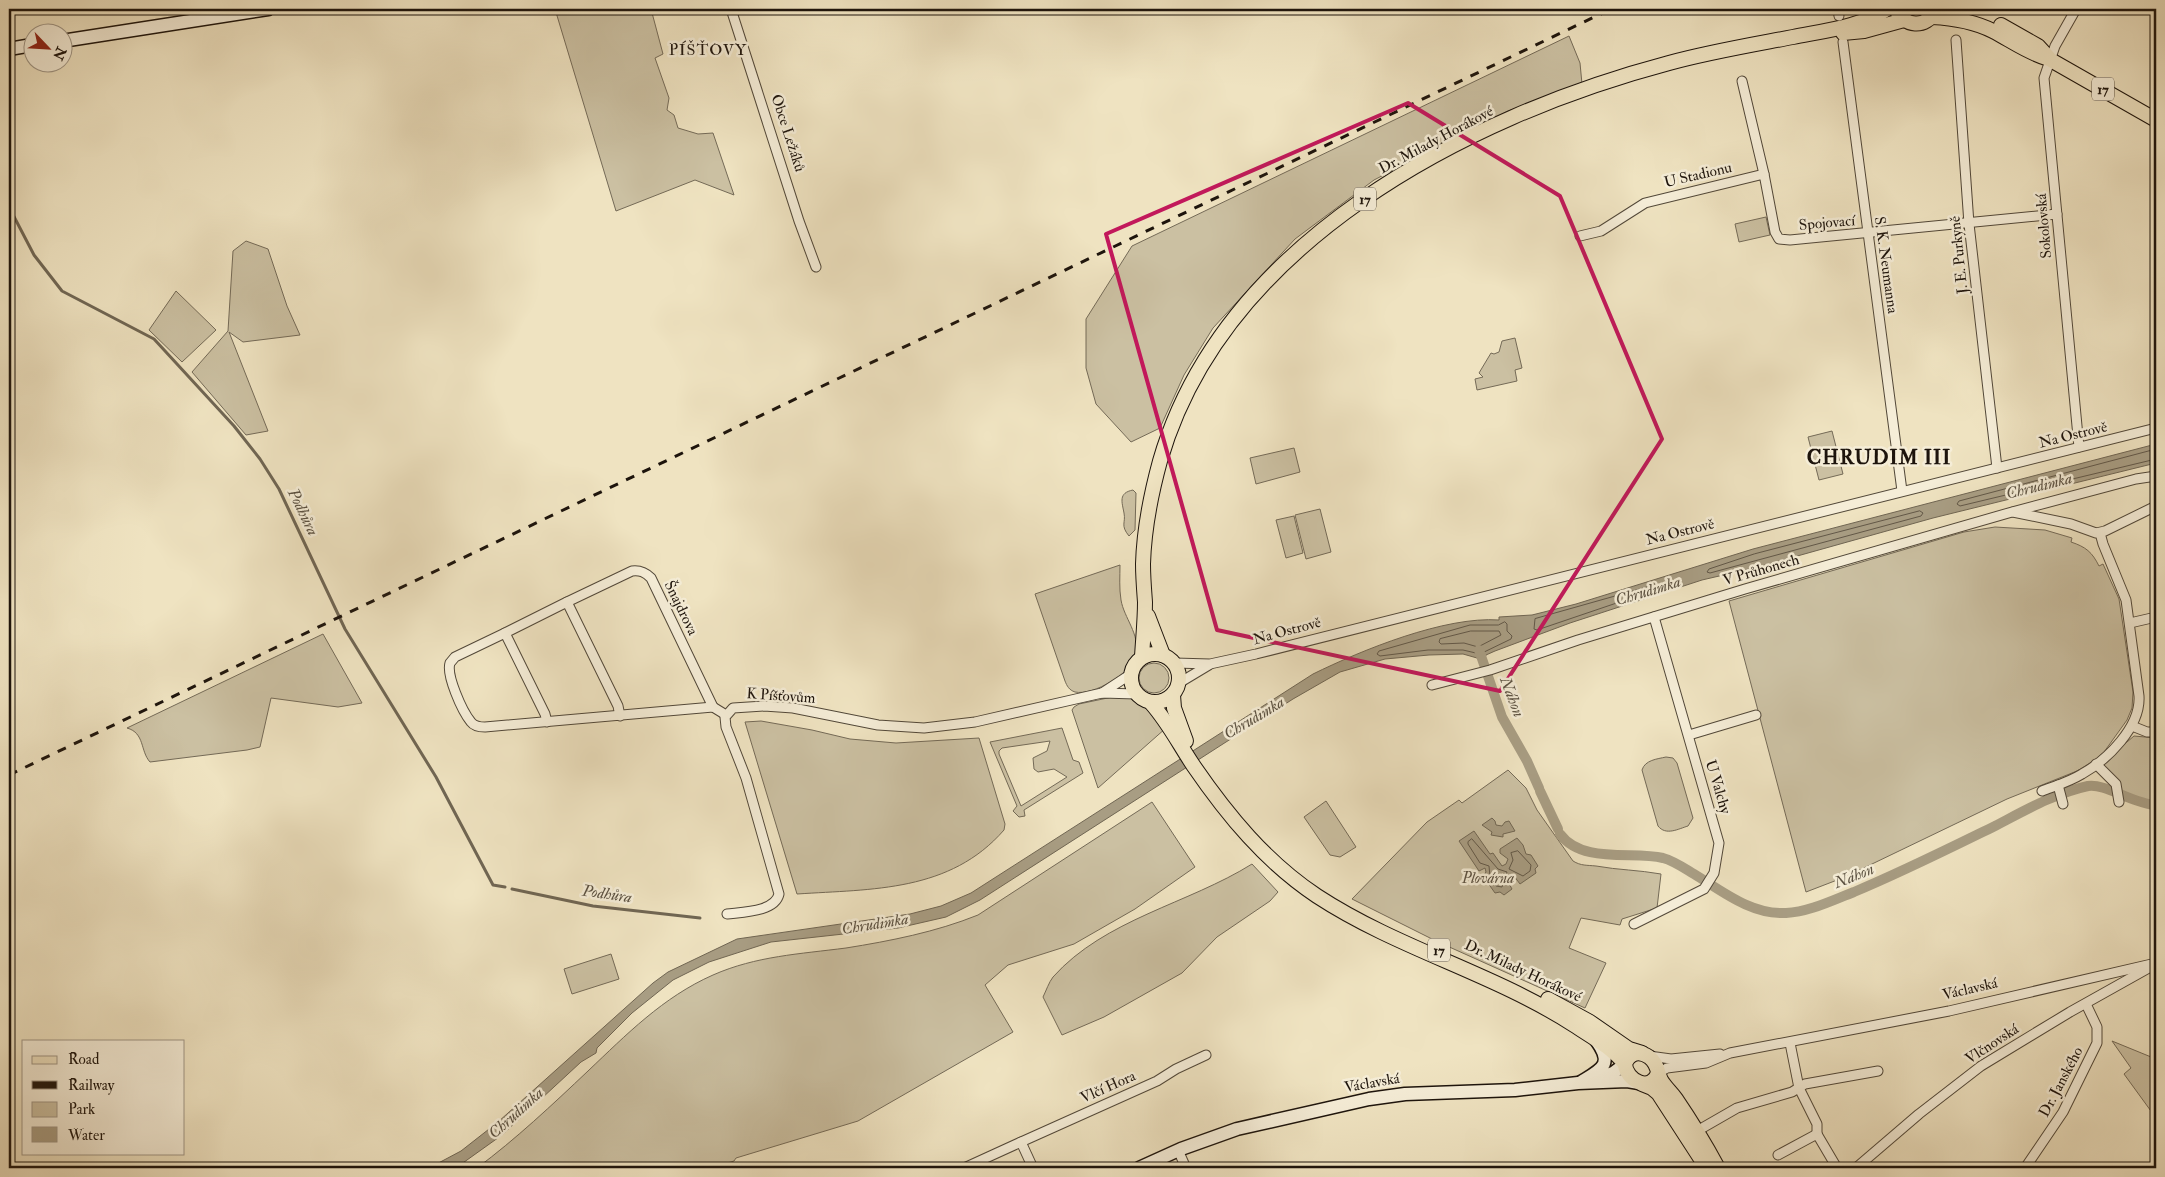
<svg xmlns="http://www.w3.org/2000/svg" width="2165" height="1177" font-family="'IM FELL Double Pica',serif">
	<rect width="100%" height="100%" fill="#efe3c1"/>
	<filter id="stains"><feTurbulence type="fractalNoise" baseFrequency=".004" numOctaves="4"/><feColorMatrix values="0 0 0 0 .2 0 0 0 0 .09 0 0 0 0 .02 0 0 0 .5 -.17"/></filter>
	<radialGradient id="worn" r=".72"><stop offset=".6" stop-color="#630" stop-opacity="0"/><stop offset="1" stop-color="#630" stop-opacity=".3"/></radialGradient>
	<g fill="#cbc0a2" stroke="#746a57" fill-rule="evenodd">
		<path d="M555,9H651L663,54L655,58L669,98L667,110L674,115L678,128L698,134L713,133L734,195L695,180L616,211Z"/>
		<path d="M1569,36L1580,63L1582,84L1508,111L1374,180L1295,239L1213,328L1184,375L1160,428L1131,442L1096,404L1086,368V319L1132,246Z"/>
		<path d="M1766,217L1770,235L1739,242L1735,224Z"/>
		<path d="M246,241L268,249L287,306L300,335L243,342L229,332L268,431L246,435L192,372L228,331L233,251Z"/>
		<path d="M176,291L216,330L182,362L149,330Z"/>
		<path d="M1515,338L1522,368L1515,370L1517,381L1477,390L1475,379L1483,377L1479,373L1491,353L1494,354L1499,352L1502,341Z"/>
		<path d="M1832,431L1843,474L1819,480L1808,437Z"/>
		<path d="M1294,448L1300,472L1256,484L1250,458Z"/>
		<path d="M1133,490L1136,493L1135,530L1129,536C1120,525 1126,523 1124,513C1122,502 1118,493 1133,490Z"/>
		<path d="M1320,509L1331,552L1306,559L1295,515Z"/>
		<path d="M1294,516L1303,553L1286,558L1276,520Z"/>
		<path d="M1995,527L2045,530L2072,538L2071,542C2086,547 2092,552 2099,566L2103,564L2119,599L2133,692L2132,708L2127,720L2104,752L2095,760L2077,771L2007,799L1845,877L1806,892L1729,601L1964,532Z"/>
		<path d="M1120,565C1120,576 1119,588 1121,600C1124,618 1140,634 1136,654C1133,673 1093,696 1075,692C1069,690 1067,686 1065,681L1035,594Z"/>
		<path d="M323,634L362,703L338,707L271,698L260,747L247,750L150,762C140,751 145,733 127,728Z"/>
		<circle cx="1154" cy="678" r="15"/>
		<path d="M1117,696C1142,698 1150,710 1166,728L1098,788L1072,710L1074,707L1079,704Z"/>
		<path d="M761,721L812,730L850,739L896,743L979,738L1005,824L1004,830C950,892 873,889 797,894L745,722Z"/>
		<path d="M1062,728L1073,760L1079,762L1083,773L1024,810L1025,816L1019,817L1013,811L1017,806L990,742ZM1050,741L1047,751L1033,758L1034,769L1038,772L1054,769L1067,777L1021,806L999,754V751L1002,748Z"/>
		<path d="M2134,736L2156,738V801C2123,800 2119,789 2101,764Z"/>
		<path d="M1666,757L1673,758L1677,763L1693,818L1688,826C1678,829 1666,836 1658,826L1642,770C1645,760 1657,759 1666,757Z"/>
		<path d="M1508,770L1526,788L1537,810L1573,861C1581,866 1587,865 1596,866C1618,870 1639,870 1661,874L1657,908L1622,919L1620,925L1581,918L1569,948L1606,963L1585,1008L1436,941L1352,899L1427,822L1459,800L1462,803Z"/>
		<path d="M1326,801L1356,847L1340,857L1330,855L1304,817Z"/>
		<path d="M1152,802L1195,867L1135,909L1074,944L1008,965L985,985L1013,1032L858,1121L736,1158L734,1161L711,1168H477C516,1139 552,1105 588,1071C626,1035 663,997 713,975C756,956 800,954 846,948C890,941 936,932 978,915Z"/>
		<path d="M1252,864L1278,892L1270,901L1217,937L1182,973L1104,1017L1062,1035L1043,997C1046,991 1049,982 1053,977C1105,919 1188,904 1252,864Z"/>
		<path d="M611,954L619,979L572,994L564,969Z"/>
		<path d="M2112,1041L2156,1059V1118L2124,1074L2131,1068Z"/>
	</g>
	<g fill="#a89d83" stroke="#706653">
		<path d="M2156,444V463L1933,518L1758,567L1702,580L1570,623L1495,651L1486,655L1484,660L1463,654L1429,655L1385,659L1340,672L1293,699L980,900L946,917L898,928L771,942L709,962L673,980L632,1013L597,1048L596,1053L581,1062L502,1135L460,1165L453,1168H429L461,1151L498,1122L653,983L668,972L737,939L910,914L941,906L971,893L1313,674C1362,650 1445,616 1499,620V617L1532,615L1576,604L1753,549Z"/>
		<path d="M1492,818L1495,821L1496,825L1502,826L1505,822L1509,821L1515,831L1503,834V837L1491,835L1492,832L1482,825Z"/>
		<path d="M1474,831L1490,854L1493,853L1502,866L1506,864L1508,859L1500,853V849L1517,838L1523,845L1526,854L1531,855L1538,866L1535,869L1536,873L1520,884L1514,876L1508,882L1512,889L1504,895L1500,892L1495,893L1483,876L1486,872L1485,868L1479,871L1459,841Z"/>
	</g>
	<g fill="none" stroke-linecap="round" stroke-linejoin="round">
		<g stroke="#625848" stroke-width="1">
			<path d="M2156,449L1959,501L1957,504L1960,506L2156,459"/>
			<path d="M1920,511L1923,513L1921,516L1710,573L1707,572L1709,569L1754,554Z"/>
			<path d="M1648,587L1651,589L1649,592L1537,630L1534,629L1535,619Z"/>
			<path d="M1505,622L1507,624V631L1512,636L1511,639L1480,654L1463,650H1428L1380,656L1377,654L1379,651L1470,625H1498Z"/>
			<path d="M1471,631H1499L1501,635L1478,647L1464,643L1441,644L1439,642L1440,639Z"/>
			<path d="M1472,839L1498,869L1507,872L1502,887L1496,886L1490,877L1489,866L1480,863L1468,844V842Z"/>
			<path d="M1518,851L1531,865L1530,871L1523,876L1509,869L1513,860L1511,853Z"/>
		</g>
		<g stroke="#706653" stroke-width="3">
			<path d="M9,207L34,255L62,291L154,339L234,426L260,459L279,489L345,629L436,777L493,885L505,887"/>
			<path d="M512,889L593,906L700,918"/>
		</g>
		<g stroke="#a89d83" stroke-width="10">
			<path d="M1479,650L1502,717L1527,761L1539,788"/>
			<path d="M1540,791L1558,829"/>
			<path d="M1560,834C1582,864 1632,851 1663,858C1674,861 1684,868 1694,874C1722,891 1751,915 1786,913C1809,912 1833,900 1854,892C1902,872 1948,849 1995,826C2024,811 2055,793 2088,786C2105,783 2133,804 2156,805"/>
		</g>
		<defs>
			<g id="street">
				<path d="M731,9L799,221L816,267"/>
				<path d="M1838,9L1839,16"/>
				<path d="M2076,9L2055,46L2044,78L2079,447"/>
				<path d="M1956,40L1969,224L1997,468"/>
				<path d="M1843,42L1902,491"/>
				<path d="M1742,81L1764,174"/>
				<path d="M1580,236L1601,231L1645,203L1764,174L1775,232L1779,239L1790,240L2057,214"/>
				<path d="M2013,512L2071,524L2096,533L2105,531L2156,506"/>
				<path d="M567,602L632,571C640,570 645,572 651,578L713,707"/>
				<path d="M2130,623L2156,617"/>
				<path d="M505,633L455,657L450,663C446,675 462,711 471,722C474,726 479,727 485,727L713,707L726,715"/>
				<path d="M1175,663L1210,664L1256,654L2156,428"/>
				<path d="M1179,683L1209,665"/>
				<path d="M1432,685L1490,670L1578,640L1745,589L2012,512L2136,479L2156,476"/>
				<path d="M1102,693L1131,674"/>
				<path d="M547,722L545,714L505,633L567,602L618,706L620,716"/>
				<path d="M2132,726L2147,732H2156"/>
				<path d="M1689,735L1756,715"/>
				<path d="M2096,764L2116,784L2119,802"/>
				<path d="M2058,785L2063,804"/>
				<path d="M2042,791C2055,786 2069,782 2082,774C2107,760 2141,727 2139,696L2126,600L2103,544L2100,533"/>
				<path d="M727,914C742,912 775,912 779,894L746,778L726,727L725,717L733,708L764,706L793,708L878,725L924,728L975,722L1102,693L1136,694"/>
				<path d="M1634,924L1704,889L1714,873L1719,843L1654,617"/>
				<path d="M1790,1043L1799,1088L1817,1124V1134"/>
				<path d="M1649,1056L1671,1059L1720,1054"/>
				<path d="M1658,1073L1667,1068L1706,1063L1730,1053L1949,1011L2156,963"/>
				<path d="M1697,1131L1737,1108L1792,1092L1805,1084L1878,1071"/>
				<path d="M1021,1142L1157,1081L1176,1069L1206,1055"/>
				<path d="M1178,1150L1186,1168"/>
				<path d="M1778,1155L1817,1134L1837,1168"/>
				<path d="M964,1168L1021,1142L1033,1168"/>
				<path d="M1856,1168L1919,1114L1981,1066L2070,1012L2154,965"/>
				<path d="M2025,1168L2063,1112L2097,1043V1027L2086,1004"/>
			</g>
			<g id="secondary">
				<path d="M62,41L268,9"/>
				<path d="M9,49L32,45"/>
				<path d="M1598,1078L1613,1073L1625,1064"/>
				<path d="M1581,1082C1602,1069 1614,1065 1596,1040"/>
				<path d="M1139,1168L1181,1149L1237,1129L1369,1099L1405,1094L1515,1090L1578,1083L1627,1081L1639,1083"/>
			</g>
			<g id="primary">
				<path d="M1896,9C1904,27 1926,29 1935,11"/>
				<path d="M1932,17C1953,18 1973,21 1993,31C2012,41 2028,53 2049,59L2156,120"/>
				<path d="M2001,25L2038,46L2049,58"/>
				<path d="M1843,33L1864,31L1904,20"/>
				<path d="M1148,616L1163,655"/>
				<circle cx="1155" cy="678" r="24"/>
				<path d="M1142,657C1143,639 1145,620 1145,602C1144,589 1143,577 1143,564C1144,529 1151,494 1160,461C1223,243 1465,117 1669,63C1709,52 1751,45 1793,37C1823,31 1861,27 1887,9"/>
				<path d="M1173,695L1174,708L1186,741"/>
				<path d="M1151,703C1168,722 1179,744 1193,765C1228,816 1266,862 1317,896C1398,949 1493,973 1574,1025C1592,1037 1611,1047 1625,1064"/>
				<path d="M1548,999L1590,1022L1629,1049L1642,1053"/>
				<path d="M1658,1073C1651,1093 1626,1081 1625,1064C1629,1053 1639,1050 1649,1057C1658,1063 1657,1072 1661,1080C1665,1087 1671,1092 1676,1099C1691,1121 1705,1144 1718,1168"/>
				<path d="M1642,1084L1652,1088L1658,1093L1706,1167"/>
			</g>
		</defs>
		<use href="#street" stroke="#524839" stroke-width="11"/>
		<use href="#secondary" stroke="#1d140c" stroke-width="15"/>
		<use href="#primary" stroke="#1d140c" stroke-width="16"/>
		<use href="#street" stroke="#f5edd7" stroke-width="9"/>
		<use href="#secondary" stroke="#f5edd7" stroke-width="12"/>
		<use href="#primary" stroke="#efe3c1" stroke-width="14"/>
		<path stroke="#1d140c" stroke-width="3" stroke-dasharray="9 9" stroke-linecap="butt" d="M9,775L1611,9"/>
	</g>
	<path fill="none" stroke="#c2185b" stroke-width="4" stroke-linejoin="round" d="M1408,103L1560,196L1662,439L1500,691L1217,630L1106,234Z"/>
	<g text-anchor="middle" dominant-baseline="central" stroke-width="5" stroke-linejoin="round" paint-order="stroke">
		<g fill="#f5edd7" stroke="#5e5549" stroke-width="1">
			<rect x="2092" y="77.5" width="22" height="23" rx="4"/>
			<rect x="1354" y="187.5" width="22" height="23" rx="4"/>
			<rect x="1428" y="938.5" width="22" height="23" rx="4"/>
		</g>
		<g font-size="14" font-weight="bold" fill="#1d140c">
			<text x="2103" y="89">17</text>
			<text x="1365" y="199">17</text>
			<text x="1439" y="950">17</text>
		</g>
		<g font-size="15" fill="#1d140c" stroke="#f5edd7">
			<text transform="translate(788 133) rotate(72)">Obce Ležáků</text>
			<text transform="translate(1436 140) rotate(-28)">Dr. Milady Horákové</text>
			<text transform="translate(1698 175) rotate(-13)">U Stadionu</text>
			<text transform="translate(1827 223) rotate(-5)">Spojovací</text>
			<text transform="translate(2044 226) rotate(-95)">Sokolovská</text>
			<text transform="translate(1959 255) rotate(-96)">J. E. Purkyně</text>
			<text transform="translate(1886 265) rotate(82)">S. K. Neumanna</text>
			<text transform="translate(2073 435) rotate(-14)">Na Ostrově</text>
			<text transform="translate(1680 532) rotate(-14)">Na Ostrově</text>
			<text transform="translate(1761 570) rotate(-16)">V Průhonech</text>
			<text transform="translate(681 608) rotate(64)">Šnajdrova</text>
			<text transform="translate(1287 631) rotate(-15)">Na Ostrově</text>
			<text transform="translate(781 696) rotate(4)">K Píšťovům</text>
			<text transform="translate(1718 787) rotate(73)">U Valchy</text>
			<text transform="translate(1523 971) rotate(25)">Dr. Milady Horákové</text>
			<text transform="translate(1970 989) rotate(-13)">Václavská</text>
			<text transform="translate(1992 1044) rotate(-33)">Vlčnovská</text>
			<text transform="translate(2061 1082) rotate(-62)">Dr. Janského</text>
			<text transform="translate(1372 1083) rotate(-10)">Václavská</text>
			<text transform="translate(1108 1087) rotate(-24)">Vlčí Hora</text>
		</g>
		<g font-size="15" font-style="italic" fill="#5a5040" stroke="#f5edd7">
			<text x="1488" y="878">Plovárna</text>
		</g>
		<g font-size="16" letter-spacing="1" fill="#1d140c" stroke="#f5edd7">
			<text x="708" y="50">PÍŠŤOVY</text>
		</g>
		<g font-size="16" font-style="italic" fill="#5c5242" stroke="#f5edd7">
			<text transform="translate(2039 486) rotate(-14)">Chrudimka</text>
			<text transform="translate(303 512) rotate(64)">Podhůra</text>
			<text transform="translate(1648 591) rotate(-17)">Chrudimka</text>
			<text transform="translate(1512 697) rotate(69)">Náhon</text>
			<text transform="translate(1254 718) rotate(-31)">Chrudimka</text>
			<text transform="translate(1854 876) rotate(-22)">Náhon</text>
			<text transform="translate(607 894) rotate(8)">Podhůra</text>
			<text transform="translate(875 924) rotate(-9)">Chrudimka</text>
			<text transform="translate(516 1113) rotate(-42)">Chrudimka</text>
		</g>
		<g font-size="20" font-weight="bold" letter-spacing="1" fill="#1d140c" stroke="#f5edd7">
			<text x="1879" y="457">CHRUDIM III</text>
		</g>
	</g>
	<rect width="2165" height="1177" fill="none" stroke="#efe3c1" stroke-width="30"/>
	<rect x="10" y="10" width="2145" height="1157" fill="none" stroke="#1d140c" stroke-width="2.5"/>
	<rect x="15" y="15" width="2135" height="1147" fill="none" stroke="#1d140c"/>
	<rect x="22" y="1040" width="162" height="115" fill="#f5edd7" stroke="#9f9686"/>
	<rect x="32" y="1056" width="25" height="8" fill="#efe3c1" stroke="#9f9686"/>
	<text x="68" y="1064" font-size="15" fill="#1d140c">Road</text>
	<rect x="32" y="1081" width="25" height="8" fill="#1d140c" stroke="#9f9686"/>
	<text x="68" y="1090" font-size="15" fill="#1d140c">Railway</text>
	<rect x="32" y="1102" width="25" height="15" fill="#cbc0a2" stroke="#9f9686"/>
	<text x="68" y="1114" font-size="15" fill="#1d140c">Park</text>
	<rect x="32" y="1127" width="25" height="15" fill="#a89d83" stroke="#9f9686"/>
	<text x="68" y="1140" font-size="15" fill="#1d140c">Water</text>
	<g transform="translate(48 48) rotate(115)"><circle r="24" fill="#f5edd7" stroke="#9f9686"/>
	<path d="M0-4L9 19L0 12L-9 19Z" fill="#8f2418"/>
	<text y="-8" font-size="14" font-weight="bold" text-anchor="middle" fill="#1d140c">N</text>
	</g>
	<rect width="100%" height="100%" filter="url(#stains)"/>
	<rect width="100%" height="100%" fill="url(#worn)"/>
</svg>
